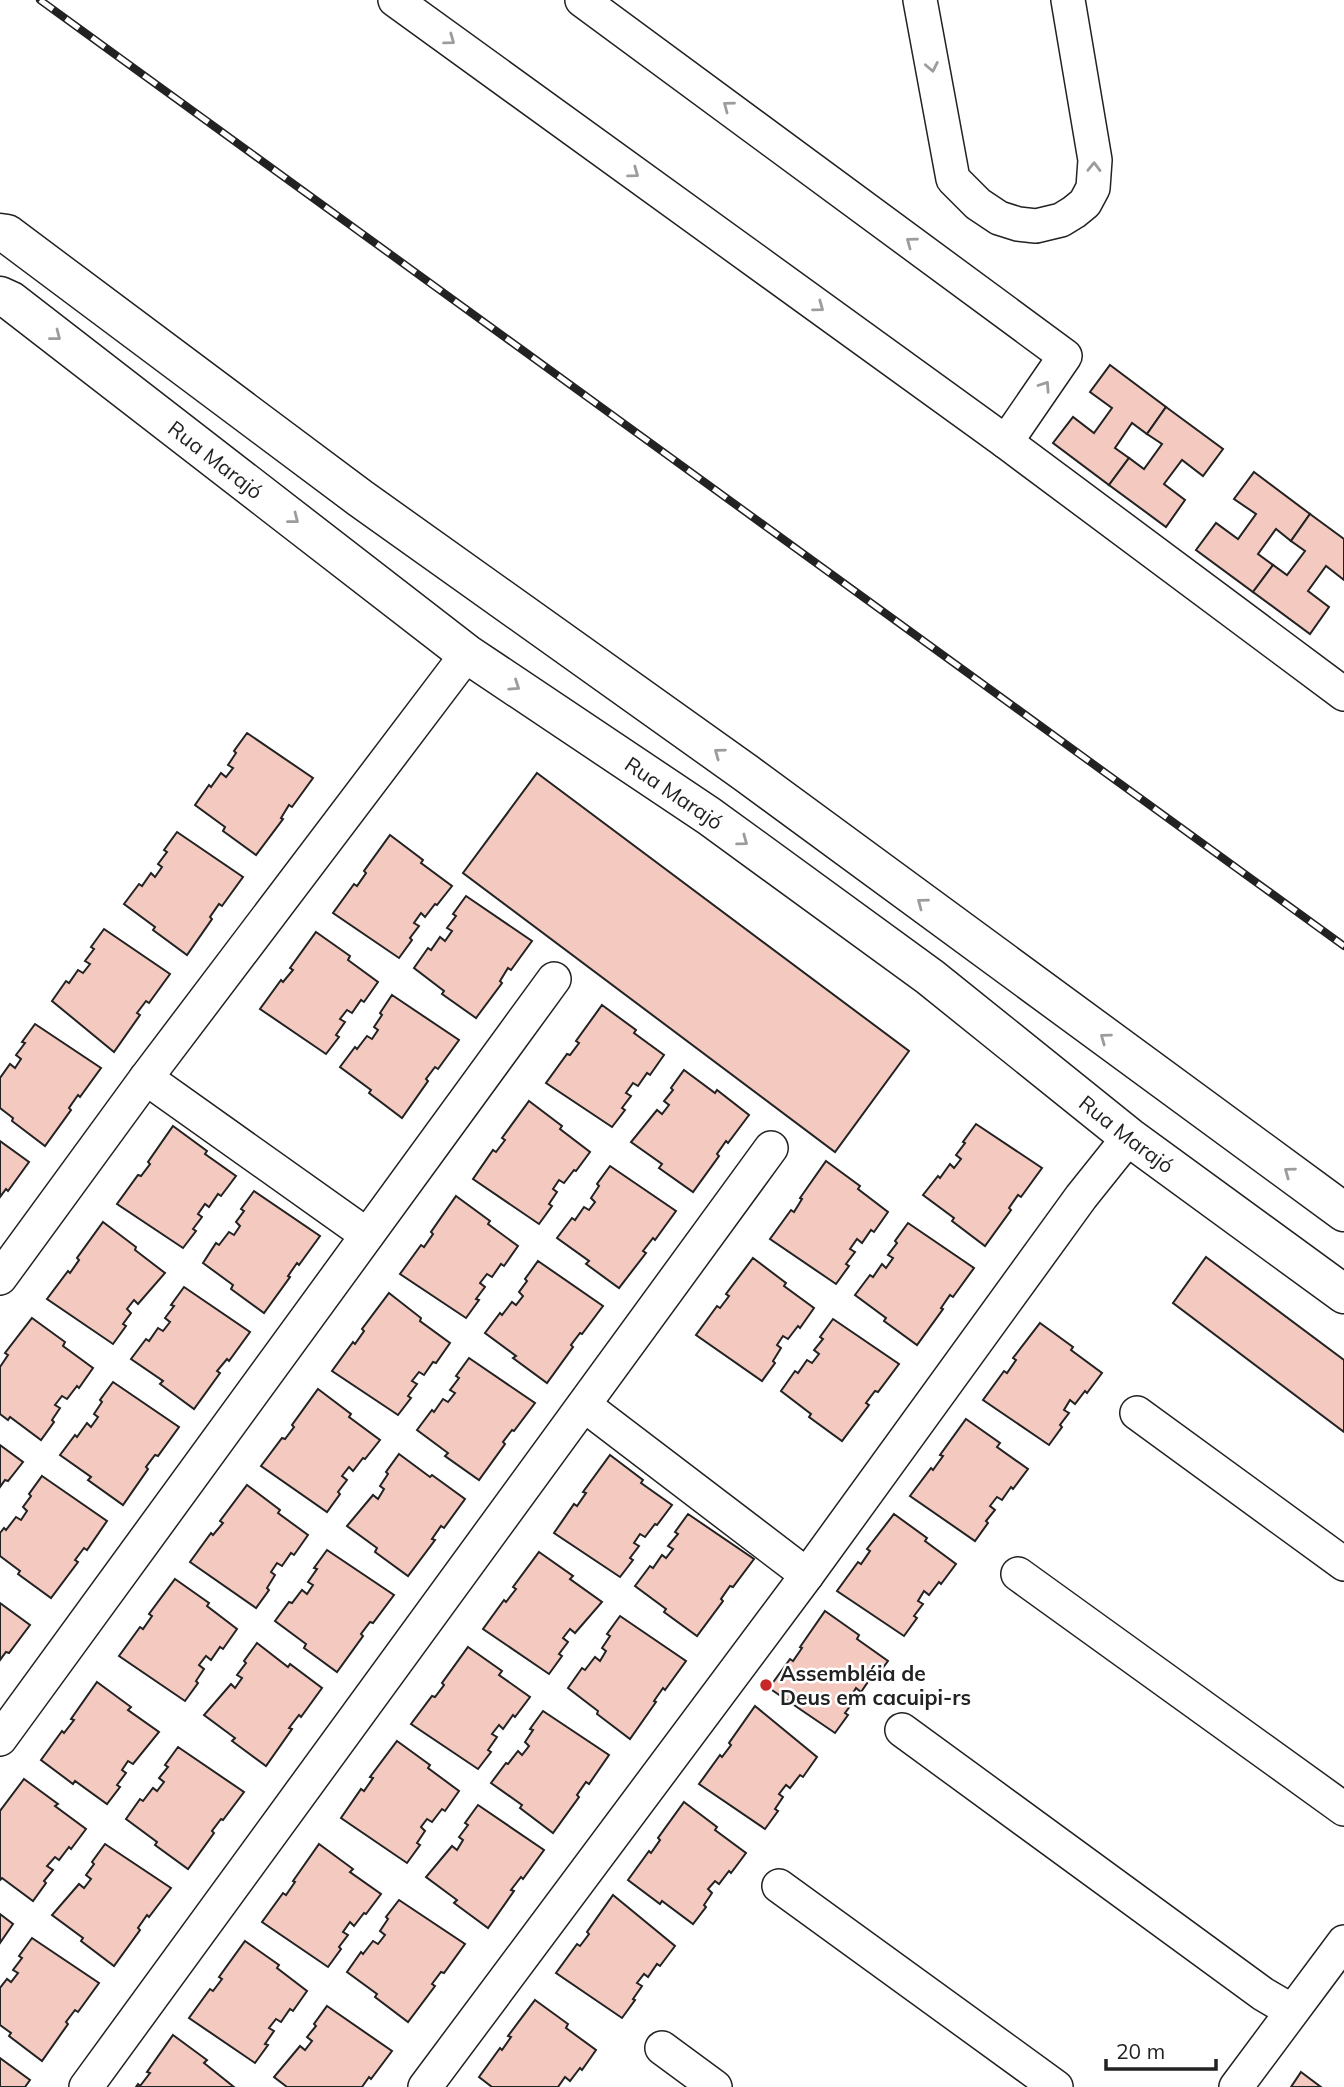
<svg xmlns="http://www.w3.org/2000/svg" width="1344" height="2087" font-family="Mulish,sans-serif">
	<rect width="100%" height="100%" fill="#fff"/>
	<g fill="#f3c9c0" stroke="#222" stroke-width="2">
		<path d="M1110,365L1166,407L1147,434L1132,423L1115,448L1129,458L1109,485L1053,443L1073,417L1094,433L1112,408L1090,392Z"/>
		<path d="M1166,407L1223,449L1203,476L1182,460L1164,484L1185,500L1166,527L1109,485L1129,458L1144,469L1162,444L1147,434Z"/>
		<path d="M1254,472L1310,514L1291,541L1276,529L1258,554L1273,565L1253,592L1196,550L1216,523L1238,539L1256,514L1234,499Z"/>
		<path d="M1310,514L1344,539V580L1326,566L1308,591L1329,607L1310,634L1253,592L1273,565L1287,575L1305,551L1291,541Z"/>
		<path d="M247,733L313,778L292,807L289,805L281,818L283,819L256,855L223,831L225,827L195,805L209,785L211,787L221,773L226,777L233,768L228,765L236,753L234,751Z"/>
		<path d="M537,773L909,1051L835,1152L463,873Z"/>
		<path d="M177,832L243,877L222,906L219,904L210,917L212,919L187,955L153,930L155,927L124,904L139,884L142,886L151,873L155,877L162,867L158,864L167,852L164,850Z"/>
		<path d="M390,835L423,860L421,863L452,886L437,905L435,904L425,917L421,913L414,923L419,926L410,938L412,940L399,958L333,913L354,884L357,886L366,873L364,871Z"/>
		<path d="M466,896L532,941L511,970L508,968L500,981L502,983L476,1018L442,994L444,991L414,968L428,948L431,950L440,937L445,941L452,931L447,928L456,916L453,914Z"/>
		<path d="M104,929L170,974L149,1003L146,1001L137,1013L140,1015L114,1052L52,1001L66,981L69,983L78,970L83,973L90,964L85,961L94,949L91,947Z"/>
		<path d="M316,932L350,956L348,960L378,982L364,1002L361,1000L352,1013L347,1010L340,1019L345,1022L336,1035L339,1037L326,1054L260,1009L281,980L283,982L293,970L290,968Z"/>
		<path d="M392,995L459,1040L438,1069L435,1067L426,1079L428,1081L402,1118L369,1093L371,1090L340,1067L355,1047L357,1049L367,1036L372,1039L378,1030L374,1027L382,1015L380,1013Z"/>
		<path d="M602,1005L636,1030L634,1033L664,1055L650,1075L647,1073L638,1086L633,1083L626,1093L631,1096L622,1108L625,1110L612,1127L546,1083L567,1054L570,1055L579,1043L576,1041Z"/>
		<path d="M35,1024L101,1068L80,1097L78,1095L69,1108L71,1110L45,1146L12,1121L13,1118L0,1108V1078L10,1064L15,1068L21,1059L16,1055L25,1043L22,1042Z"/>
		<path d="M684,1070L715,1093L717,1090L749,1115L728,1143L726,1141L717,1154L719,1156L693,1192L659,1168L662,1164L631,1142L657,1110L662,1114L669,1105L664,1101L673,1090L671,1088Z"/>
		<path d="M529,1101L562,1126L560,1129L590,1152L576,1171L574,1170L564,1183L559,1180L553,1189L557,1192L549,1204L552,1206L539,1224L473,1179L493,1150L496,1152L505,1140L502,1138Z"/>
		<path d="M976,1124L1042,1168L1021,1197L1018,1195L1009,1208L1011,1210L985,1246L952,1221L954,1218L923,1195L938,1176L940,1178L950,1164L954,1168L961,1159L956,1155L965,1143L963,1142Z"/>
		<path d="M173,1126L207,1151L205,1154L236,1176L221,1196L218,1194L209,1207L205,1204L198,1214L202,1217L193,1229L196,1231L183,1248L117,1204L138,1175L141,1176L150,1164L148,1162Z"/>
		<path d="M0,1141L29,1162L8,1191L6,1189L0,1197Z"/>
		<path d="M826,1161L860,1186L858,1189L888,1212L874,1232L871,1230L862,1243L857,1239L850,1249L855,1252L846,1264L849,1266L836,1284L770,1239L791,1210L794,1212L802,1199L800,1198Z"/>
		<path d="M610,1166L676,1211L655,1240L653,1238L643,1251L646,1253L619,1288L586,1264L589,1261L557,1238L572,1218L575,1220L584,1207L589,1210L595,1202L591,1198L599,1186L597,1184Z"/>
		<path d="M254,1191L320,1236L299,1265L297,1263L288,1276L290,1277L264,1313L231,1289L233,1285L203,1263L216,1243L219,1245L229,1232L234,1235L240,1226L236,1222L244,1211L241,1209Z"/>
		<path d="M456,1196L490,1221L488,1224L518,1246L504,1266L501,1264L492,1277L487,1274L480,1283L485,1287L476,1299L479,1300L466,1318L400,1274L421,1245L424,1247L433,1234L431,1232Z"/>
		<path d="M103,1222L136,1247L135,1250L165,1273L138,1304L134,1300L127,1309L131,1313L123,1324L126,1326L113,1344L47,1299L68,1271L70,1273L79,1260L77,1258Z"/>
		<path d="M908,1223L974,1268L953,1297L950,1295L941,1308L943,1309L917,1345L884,1321L886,1318L855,1295L870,1275L873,1277L882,1264L886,1268L893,1258L888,1255L897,1243L895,1241Z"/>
		<path d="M1206,1257L1344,1360V1432L1173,1303Z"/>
		<path d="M753,1258L786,1283L784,1286L814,1308L800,1328L798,1326L788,1339L783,1336L777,1345L781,1348L773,1361L775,1363L762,1381L696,1335L717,1306L720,1308L729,1296L726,1294Z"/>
		<path d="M538,1261L603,1306L582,1334L580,1333L571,1345L573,1347L547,1383L513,1358L516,1356L485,1333L500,1313L502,1315L512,1302L516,1305L523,1296L519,1292L527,1281L525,1279Z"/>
		<path d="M184,1287L250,1332L229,1361L227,1359L217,1371L220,1373L194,1409L160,1384L163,1381L131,1359L146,1339L149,1341L158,1328L163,1331L170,1322L165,1318L174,1306L171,1305Z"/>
		<path d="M389,1293L421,1318L420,1321L450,1343L436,1363L433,1362L424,1375L419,1372L412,1381L417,1384L408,1396L411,1398L398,1415L332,1371L353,1342L355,1344L364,1331L362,1329Z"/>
		<path d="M32,1318L65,1342L63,1346L93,1368L79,1388L77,1386L67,1399L62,1396L55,1405L60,1408L52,1420L54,1422L41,1440L10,1417L8,1420L0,1414V1367L8,1355L5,1353Z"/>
		<path d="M833,1319L899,1364L878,1392L875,1391L866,1403L869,1405L842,1441L809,1417L811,1414L781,1391L795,1371L798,1373L807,1360L812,1363L819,1354L814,1350L823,1339L820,1337Z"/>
		<path d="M1040,1323L1073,1347L1071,1350L1102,1373L1087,1393L1085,1391L1075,1404L1070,1400L1064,1410L1069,1413L1060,1425L1062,1427L1049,1445L983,1400L1004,1371L1007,1373L1016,1360L1013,1358Z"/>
		<path d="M469,1358L535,1403L514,1431L512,1430L503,1442L505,1444L479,1480L445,1456L448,1453L417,1430L432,1410L434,1412L443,1399L448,1402L455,1393L450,1390L459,1378L456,1376Z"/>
		<path d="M113,1382L179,1427L158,1456L155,1455L146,1467L148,1469L123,1505L88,1480L91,1477L60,1455L75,1435L77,1437L87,1423L91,1427L98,1417L94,1414L102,1402L100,1400Z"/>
		<path d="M318,1389L351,1414L349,1417L380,1440L365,1459L363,1458L353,1471L349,1467L342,1476L347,1480L338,1492L340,1494L327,1512L261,1466L282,1438L285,1439L294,1427L292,1425Z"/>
		<path d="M966,1419L1000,1443L997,1447L1028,1469L1013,1489L1011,1487L1002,1500L997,1497L990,1506L995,1510L986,1521L988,1523L975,1541L910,1496L931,1468L933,1470L943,1456L940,1455Z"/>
		<path d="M0,1445L23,1462L8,1481L5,1480L0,1487Z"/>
		<path d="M399,1454L430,1477L432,1475L465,1499L444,1528L441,1526L432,1539L435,1540L408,1576L375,1552L377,1548L347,1526L373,1495L378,1499L384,1489L380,1486L388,1474L386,1472Z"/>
		<path d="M610,1455L643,1480L641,1483L672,1505L657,1525L655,1524L645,1537L640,1534L634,1543L639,1546L630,1558L633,1560L620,1577L554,1533L574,1504L577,1506L586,1493L583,1492Z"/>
		<path d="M42,1476L107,1521L87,1550L84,1548L75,1560L78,1562L51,1598L18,1574L20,1571L0,1556V1533L4,1528L6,1530L16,1517L21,1520L27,1511L23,1507L31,1496L29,1494Z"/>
		<path d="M247,1485L280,1510L278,1513L308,1535L294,1555L291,1553L282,1566L277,1563L271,1572L275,1575L267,1588L269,1590L256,1608L190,1562L211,1533L213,1535L223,1523L220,1521Z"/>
		<path d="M688,1514L754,1559L733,1587L730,1586L721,1599L723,1601L697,1636L664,1612L666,1609L635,1586L650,1566L653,1568L662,1555L666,1558L673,1549L668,1546L678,1534L675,1532Z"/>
		<path d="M894,1514L927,1538L925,1541L956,1564L941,1584L939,1582L929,1595L924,1591L918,1601L923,1604L914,1616L917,1618L904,1636L837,1591L858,1562L861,1564L870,1551L867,1549Z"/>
		<path d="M327,1550L394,1595L373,1623L370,1622L361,1634L363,1636L337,1672L304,1648L306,1644L275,1621L289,1602L292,1603L302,1590L307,1594L313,1585L308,1582L317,1569L314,1568Z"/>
		<path d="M539,1552L573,1576L570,1579L602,1602L575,1633L570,1629L563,1638L568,1642L559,1654L562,1656L549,1674L483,1629L504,1600L506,1602L516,1589L513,1587Z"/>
		<path d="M175,1579L209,1603L207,1606L237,1629L223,1649L220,1647L211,1660L206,1656L199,1665L204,1669L196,1681L198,1683L185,1701L119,1656L140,1627L143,1629L152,1616L149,1614Z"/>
		<path d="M0,1603L30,1625L9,1653L6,1652L0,1660Z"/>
		<path d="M825,1611L859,1635L857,1639L888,1661L873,1681L870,1679L861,1692L856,1688L850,1698L854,1701L845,1713L848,1715L835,1733L769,1688L790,1659L793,1661L802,1648L800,1647Z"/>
		<path d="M620,1616L686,1661L665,1690L663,1688L654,1701L656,1702L630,1739L597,1714L598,1711L568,1688L582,1668L585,1670L595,1657L600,1661L606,1651L602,1648L610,1636L607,1634Z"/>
		<path d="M257,1643L288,1667L290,1664L322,1688L301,1717L299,1715L289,1728L292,1729L266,1766L232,1741L235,1738L204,1715L231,1684L235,1688L242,1678L237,1675L246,1663L244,1661Z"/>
		<path d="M468,1647L502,1671L499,1675L530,1697L515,1717L513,1715L503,1729L499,1725L492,1734L497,1737L488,1750L491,1752L478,1769L411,1724L432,1696L435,1697L444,1685L442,1683Z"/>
		<path d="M97,1682L131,1707L128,1710L159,1732L133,1764L128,1761L122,1770L126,1773L117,1785L120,1787L107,1804L75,1781L73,1784L41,1760L62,1731L64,1733L74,1720L71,1719Z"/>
		<path d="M755,1706L817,1757L803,1777L800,1775L790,1788L786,1785L779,1794L783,1797L775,1809L778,1811L765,1829L699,1784L720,1755L722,1757L731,1745L729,1743Z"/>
		<path d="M543,1711L609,1755L589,1784L586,1782L577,1795L579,1797L553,1833L520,1808L522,1805L491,1783L506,1763L508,1764L518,1751L522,1755L529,1746L525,1742L533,1730L530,1729Z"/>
		<path d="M397,1741L430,1765L428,1768L459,1791L445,1811L442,1809L432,1822L427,1819L421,1827L425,1831L417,1843L420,1845L407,1863L341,1818L361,1789L364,1791L373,1778L370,1777Z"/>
		<path d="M178,1747L244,1792L223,1820L221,1819L212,1831L214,1833L188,1869L155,1845L157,1842L126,1819L140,1799L143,1801L153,1788L157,1791L164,1782L159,1778L168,1767L165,1765Z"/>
		<path d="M24,1779L58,1804L55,1806L86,1829L71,1849L69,1847L59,1860L55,1857L47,1866L53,1870L44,1881L46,1883L33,1901L2,1878L0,1880V1811Z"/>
		<path d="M684,1802L717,1827L715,1830L746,1853L731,1873L729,1871L719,1884L715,1881L708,1889L712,1893L704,1905L706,1907L693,1924L662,1901L660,1904L628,1880L649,1851L651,1853L660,1840L658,1838Z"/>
		<path d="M478,1805L544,1850L523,1879L521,1877L511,1890L514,1891L488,1928L454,1903L457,1900L426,1877L452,1846L457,1850L463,1840L459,1837L468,1825L465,1823Z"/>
		<path d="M105,1844L171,1888L149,1917L147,1915L138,1928L140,1930L114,1966L81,1941L83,1938L52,1915L79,1884L84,1888L91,1879L86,1875L94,1864L92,1862Z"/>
		<path d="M319,1844L353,1869L350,1872L381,1894L366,1914L364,1913L354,1926L350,1922L343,1932L348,1935L339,1947L341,1949L328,1967L262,1922L283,1893L286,1895L295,1882L293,1881Z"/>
		<path d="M613,1895L675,1946L660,1966L657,1964L648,1977L644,1974L637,1983L642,1986L633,1999L635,2000L622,2018L556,1973L577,1944L580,1946L589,1934L587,1932Z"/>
		<path d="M399,1900L465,1944L444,1973L441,1972L432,1984L435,1986L408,2022L375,1997L377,1994L347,1972L361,1952L363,1954L373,1941L378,1944L385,1935L380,1931L388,1919L386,1917Z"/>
		<path d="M0,1914L13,1924L0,1943Z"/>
		<path d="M32,1938L99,1983L78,2012L75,2010L66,2022L68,2024L42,2061L9,2036L11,2033L0,2025V1988L7,1979L11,1982L18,1973L13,1970L22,1958L19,1956Z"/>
		<path d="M245,1941L279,1965L277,1968L307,1991L293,2011L290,2009L281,2022L276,2019L269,2028L274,2031L265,2044L268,2045L255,2063L189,2018L210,1989L213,1991L222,1979L219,1977Z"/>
		<path d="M535,2000L568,2024L566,2028L596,2050L582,2070L580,2068L570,2081L565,2077L558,2087H492L479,2077L500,2048L502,2050L511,2037L508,2036Z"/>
		<path d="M327,2006L392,2051L371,2079L369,2077L362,2087H287L274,2077L300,2046L305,2050L312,2041L307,2037L316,2026L314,2024Z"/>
		<path d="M173,2035L207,2060L204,2063L234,2087H136L138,2084L140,2086L150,2073L147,2072Z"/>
		<path d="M0,2058L30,2080L25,2087H0Z"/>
		<path d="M1301,2072L1321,2087H1291Z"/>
	</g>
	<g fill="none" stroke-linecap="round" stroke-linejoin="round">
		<defs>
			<g id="street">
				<path d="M395,0L1006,442L1344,694"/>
				<path d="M582,0L1065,356L1006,442"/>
				<path d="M920,0L953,179L978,204L999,218L1018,224L1036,226L1061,220L1074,212L1085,203L1093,188L1095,160L1068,0"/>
				<path d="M146,1078L367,1235"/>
				<path d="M0,1278L146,1078L467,654"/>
				<path d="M584,1405L807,1575"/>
				<path d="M1137,1413L1344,1564"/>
				<path d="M1018,1574L1344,1809"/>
				<path d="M902,1730L1263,1994L1292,2011"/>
				<path d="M0,1739L554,979"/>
				<path d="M779,1886L1056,2087"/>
				<path d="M662,2048L715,2087"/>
				<path d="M86,2087L771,1148"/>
				<path d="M425,2087L807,1575L1081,1197L1129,1137"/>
				<path d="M1236,2087L1344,1942"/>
			</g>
			<g id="secondary">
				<path d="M0,233L7,234L360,498L746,773L1344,1212"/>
				<path id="s1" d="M0,296L11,301L467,654L709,816L930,977L1129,1137L1344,1294"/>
			</g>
		</defs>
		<use href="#street" stroke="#222" stroke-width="36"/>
		<use href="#secondary" stroke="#222" stroke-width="41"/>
		<use href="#street" stroke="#fff" stroke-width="33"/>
		<use href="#secondary" stroke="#fff" stroke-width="38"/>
		<defs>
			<path id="rail" d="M40,0L1344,946"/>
		</defs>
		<use href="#rail" stroke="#222" stroke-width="8"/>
		<use href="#rail" stroke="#fff" stroke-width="5" stroke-dasharray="16" stroke-linecap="butt"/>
	</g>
	<defs><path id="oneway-chevron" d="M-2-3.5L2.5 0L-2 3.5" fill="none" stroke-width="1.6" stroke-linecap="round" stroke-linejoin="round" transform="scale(1.75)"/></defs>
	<g stroke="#9c9c9c">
		<use href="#oneway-chevron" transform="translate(450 40) rotate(36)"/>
		<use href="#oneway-chevron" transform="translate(932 67) rotate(79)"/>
		<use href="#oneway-chevron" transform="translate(728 106) rotate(-143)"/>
		<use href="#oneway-chevron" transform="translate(1094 167) rotate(-89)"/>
		<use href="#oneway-chevron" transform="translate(634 173) rotate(36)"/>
		<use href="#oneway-chevron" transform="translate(911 242) rotate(-143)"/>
		<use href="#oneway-chevron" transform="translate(819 307) rotate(36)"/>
		<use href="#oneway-chevron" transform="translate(56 336) rotate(38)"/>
		<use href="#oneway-chevron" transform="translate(1045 386) rotate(-56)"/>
		<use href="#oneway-chevron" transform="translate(294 519) rotate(38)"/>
		<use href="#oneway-chevron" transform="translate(515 686) rotate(34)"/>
		<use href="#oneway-chevron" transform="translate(719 753) rotate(-144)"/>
		<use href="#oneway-chevron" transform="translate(743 841) rotate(36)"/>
		<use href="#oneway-chevron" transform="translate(922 903) rotate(-143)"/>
		<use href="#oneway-chevron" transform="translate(1105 1038) rotate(-144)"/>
		<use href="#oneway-chevron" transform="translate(1289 1172) rotate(-144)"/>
	</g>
	<circle fill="#c62828" stroke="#fff" stroke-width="2.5" cx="766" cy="1685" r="7"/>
	<g text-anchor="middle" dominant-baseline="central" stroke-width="5" stroke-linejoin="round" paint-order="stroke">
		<g font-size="21" fill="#222" stroke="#fff">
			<text stroke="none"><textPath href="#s1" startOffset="271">Rua Marajó</textPath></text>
			<text stroke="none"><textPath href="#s1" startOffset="838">Rua Marajó</textPath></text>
			<text stroke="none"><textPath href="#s1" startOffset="1405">Rua Marajó</textPath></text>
		</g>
		<g font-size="21" font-weight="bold" fill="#222" stroke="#fff" text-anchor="start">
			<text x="780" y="1673">Assembléia de<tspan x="780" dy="24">Deus em cacuipi-rs</tspan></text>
		</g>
	</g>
	<path d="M1106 2059v10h110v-10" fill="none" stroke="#222222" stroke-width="3.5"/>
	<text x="1116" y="2059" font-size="21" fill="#222222" stroke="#ffffff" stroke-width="5" paint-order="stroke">20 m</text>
</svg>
